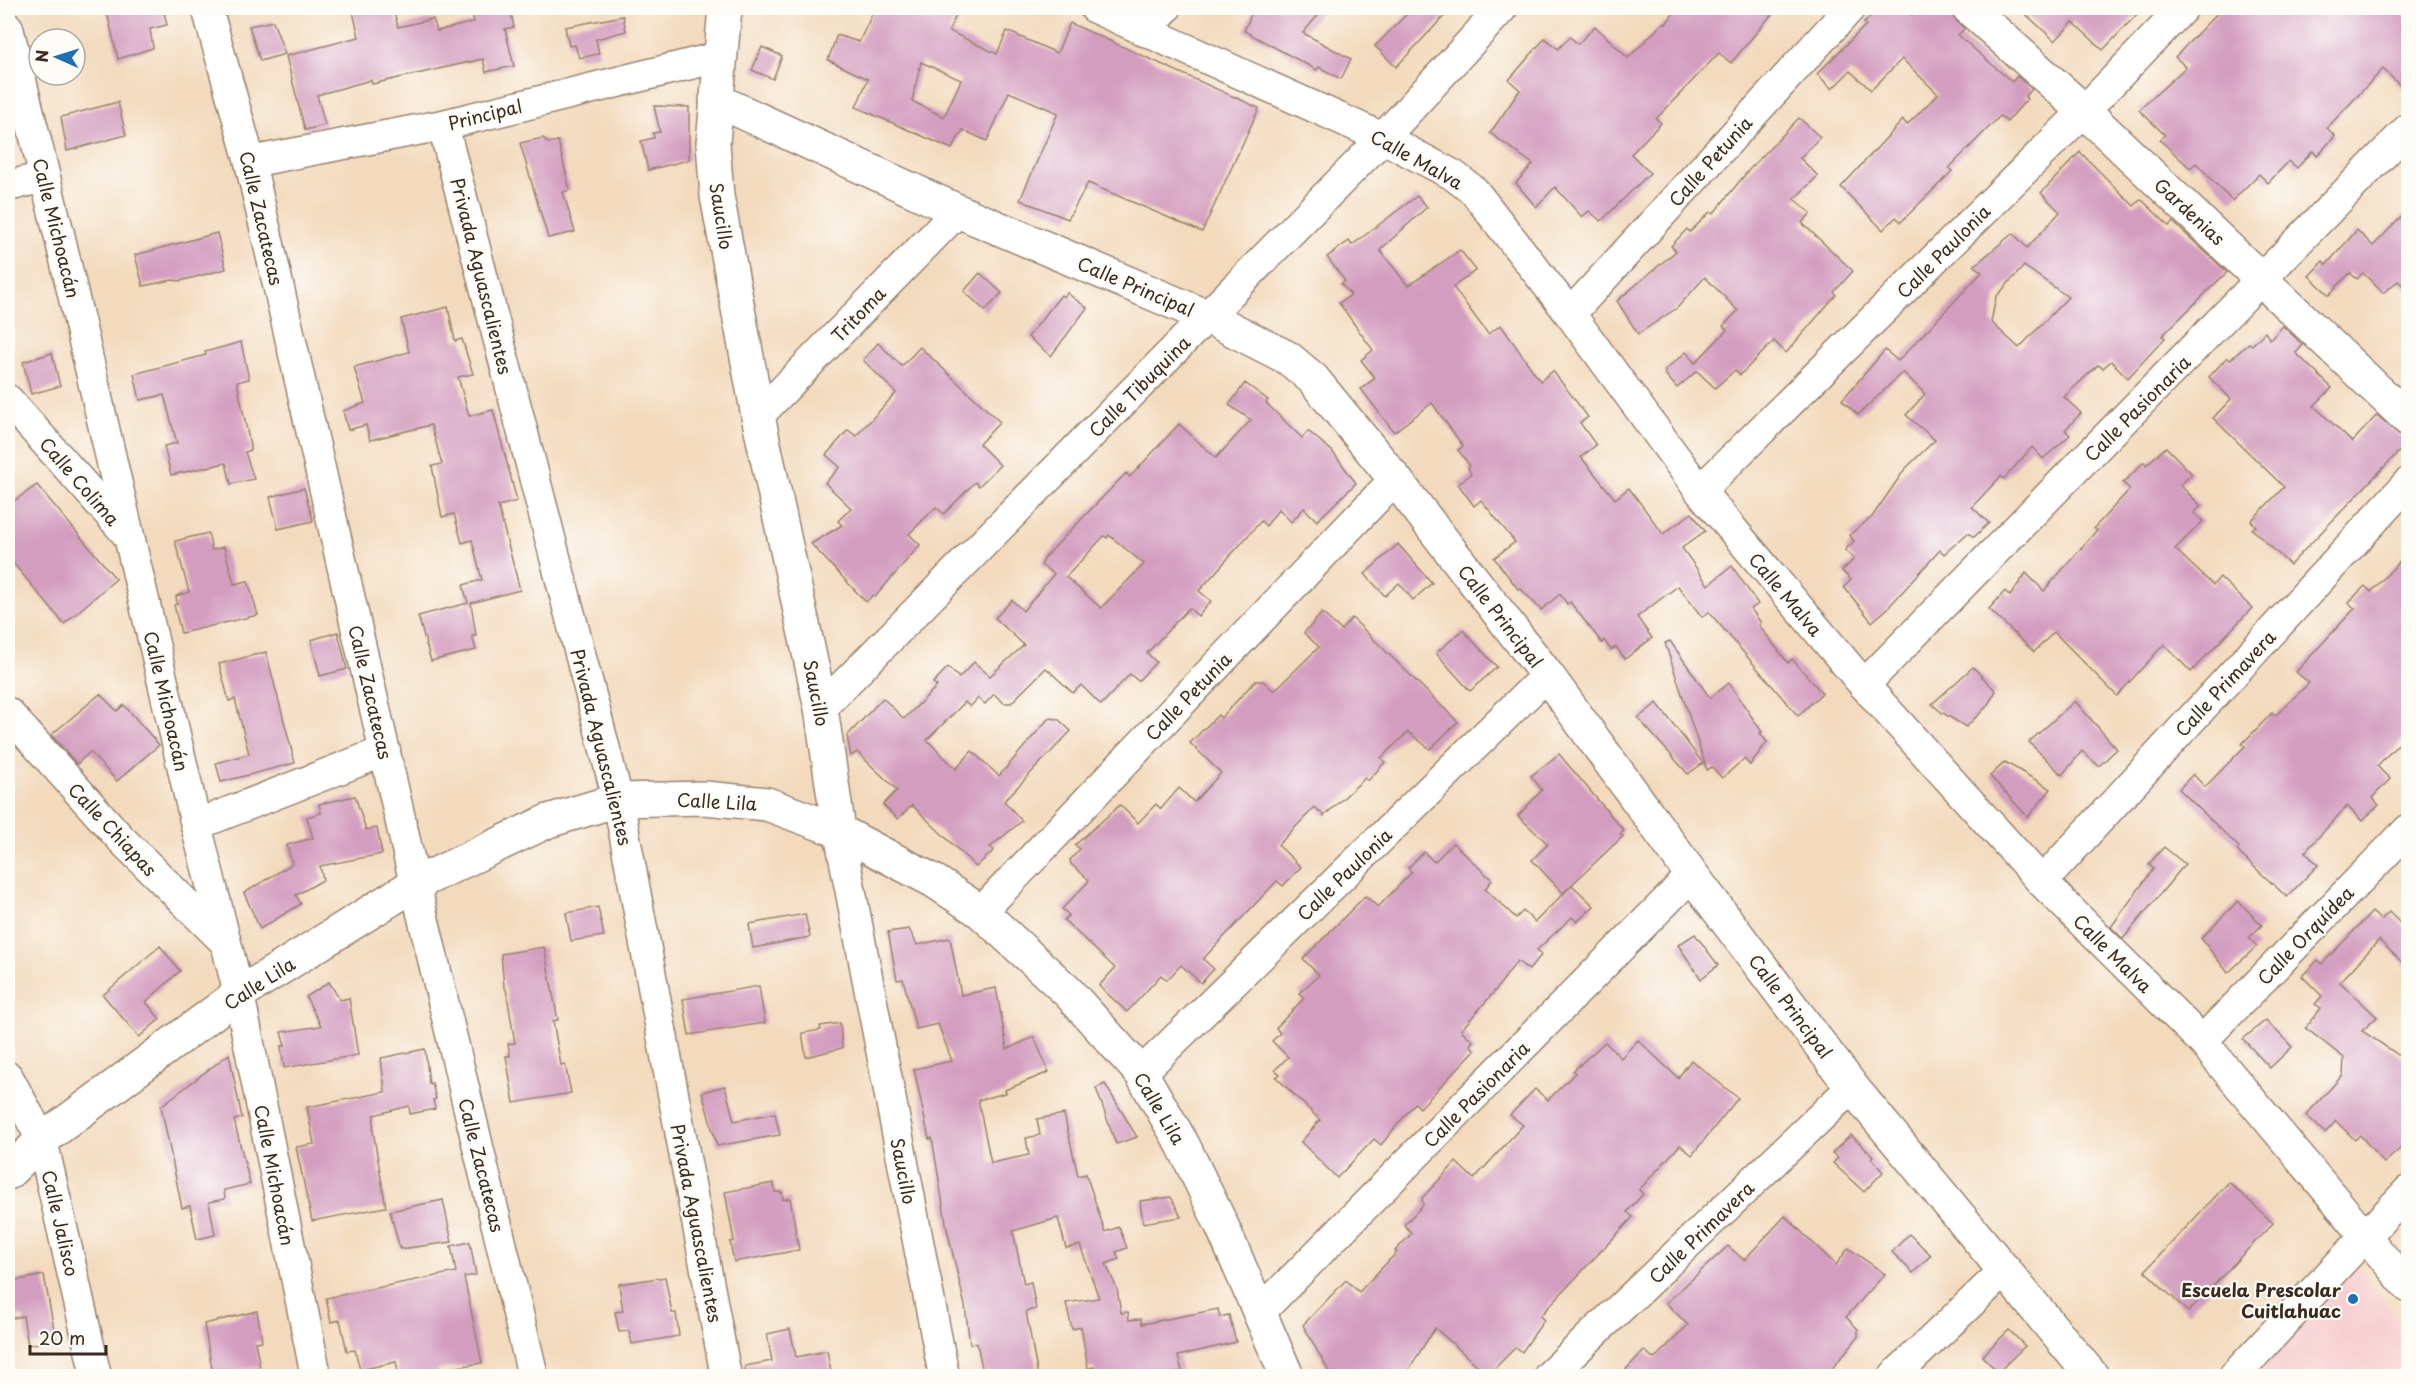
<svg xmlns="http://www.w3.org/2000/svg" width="2416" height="1384" font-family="'Playpen Sans',sans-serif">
	<rect width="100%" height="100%" fill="#fdfcf7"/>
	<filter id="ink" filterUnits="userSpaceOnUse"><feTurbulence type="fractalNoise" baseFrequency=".0167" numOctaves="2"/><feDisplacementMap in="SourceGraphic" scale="12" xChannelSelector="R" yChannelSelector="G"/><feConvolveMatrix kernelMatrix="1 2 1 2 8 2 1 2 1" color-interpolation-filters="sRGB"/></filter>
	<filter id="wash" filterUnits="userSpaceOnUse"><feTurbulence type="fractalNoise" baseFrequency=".008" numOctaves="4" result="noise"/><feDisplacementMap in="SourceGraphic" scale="24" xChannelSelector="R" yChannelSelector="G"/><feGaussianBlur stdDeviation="1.35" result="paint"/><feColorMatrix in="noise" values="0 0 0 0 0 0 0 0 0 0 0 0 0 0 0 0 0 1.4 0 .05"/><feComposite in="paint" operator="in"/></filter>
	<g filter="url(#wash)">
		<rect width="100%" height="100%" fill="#f3dabd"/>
		<path fill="#f7cfd2" d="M2355,1264L2408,1333V1376H2252Z"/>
		<g id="blocks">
			<g fill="#d39dc0" fill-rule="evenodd">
				<path d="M106,8H163L167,25L150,29L153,48L118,59Z"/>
				<path d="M352,8H393L398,27L433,19L437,31L474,22L471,8H510L514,27L505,29L514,66L486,72L483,59L372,84L371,80L317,95L325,125L305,130L286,56L359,37Z"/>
				<path d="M875,8H959L949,31L997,54L1007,31L1057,53L1070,23L1259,108L1202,232L1088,183L1068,219L1020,200L1058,113L1009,92L987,141L963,130L952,149L856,107L868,79L828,60L837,35L859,42ZM921,62L961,80L944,117L912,101Z"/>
				<path d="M1254,8H1324L1303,33L1351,59L1341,79L1319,67L1317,70L1244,31Z"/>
				<path d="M1413,8H1452L1396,67L1375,46Z"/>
				<path d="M1677,8H1777L1731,63L1719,53L1656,119L1661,123L1631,154L1650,173L1601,221L1589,211L1582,217L1555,187L1536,207L1516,183L1533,164L1490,133L1520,90L1509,80L1545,38L1558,49L1570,37L1578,44L1595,26L1628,58L1664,22L1666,24Z"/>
				<path d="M1879,8H1902L1912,15L1919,8H1945L1964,29L1958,35L2012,82L2017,76L2032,89L2025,97L2027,99L2007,122L2000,116L1949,168L1952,171L1901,222L1896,217L1883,230L1841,187L1903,120L1907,125L1938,94L1902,59L1871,90L1850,71L1832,89L1817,74L1866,25L1864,23Z"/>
				<path d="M2019,8H2143L2103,50L2073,22L2055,41Z"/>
				<path d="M2222,8H2396L2409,20V94L2383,69L2327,128L2335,136L2317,156L2313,151L2297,168L2289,161L2268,183L2259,174L2232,201L2196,163L2190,168L2160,140L2165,135L2139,110L2186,67L2175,57Z"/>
				<path d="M623,16L626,31L596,39L599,54L579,58L575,45L569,46L565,27Z"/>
				<path d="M273,21L285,54L260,61L249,26Z"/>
				<path d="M762,47L782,56L773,79L752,70Z"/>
				<path d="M118,102L126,135L67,151L61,117Z"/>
				<path d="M654,106L689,107V160L648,170L641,141L654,138L653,133L660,132Z"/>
				<path d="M1799,118L1820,137L1800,158L1818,176L1794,199L1811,213L1802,223L1853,271L1834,292L1836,295L1786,353L1774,341L1740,375L1735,370L1715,388L1697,371L1677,388L1665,374V370L1686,352L1695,363L1727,330L1723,326L1738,311L1705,277L1677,308L1638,334L1617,301L1676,251L1671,246L1687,229L1690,232L1710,212L1713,214L1748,171Z"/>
				<path d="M543,138L548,143L558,141L570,190L563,192L575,232L548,238L520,143Z"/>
				<path d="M2080,152L2134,206L2141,199L2169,226L2173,222L2227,272L2162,336L2165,338L2128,378L2111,361L2103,368L2098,365L2064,397L2081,413L2065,430L2070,435L2043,459L2032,447L2004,479L2001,476L1972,507L1989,523L1974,537L1968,533L1944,554L1940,550L1887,609L1872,622L1844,587L1851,580L1842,571L1854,559L1845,550L1854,541L1849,535L1872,517L1905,469L1935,440L1906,415L1925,394L1903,372L1858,415L1842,400L1885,350L1898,361L1982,272L1974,266L2013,233L2027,248L2060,212L2041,193ZM2024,266L2068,297L2019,348L1991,322L1996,297Z"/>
				<path d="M1417,196L1427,207L1380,250L1408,286L1460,250L1476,270L1453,287L1488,334L1501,325L1540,381L1553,371L1588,417L1580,423L1596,445L1581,457L1615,499L1629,488L1663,534L1692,513L1705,531L1682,548L1708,585L1732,566L1758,604L1751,609L1761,623L1759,625L1788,663L1792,659L1822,693L1798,716L1709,612L1702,617L1678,586L1637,617L1652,638L1625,659L1616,647L1611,650L1604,640L1602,643L1570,602L1567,604L1560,594L1541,610L1520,588L1518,589L1494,558L1515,542L1481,500L1474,506L1458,484L1471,474L1468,468L1470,466L1458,450L1463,446L1432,403L1394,432L1361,389L1375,378L1361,360L1373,350L1339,303L1351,295L1341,284L1345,281L1327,257L1349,241L1352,245Z"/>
				<path d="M2409,209V291L2398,281L2383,293L2363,273L2357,279L2350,273L2329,295L2309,276L2323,261L2326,265L2357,230L2373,246Z"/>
				<path d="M217,233L226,269L180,281L172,280L143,286L135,255Z"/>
				<path d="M980,273L1002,293L985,311L964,291Z"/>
				<path d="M1067,293L1087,308L1051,356L1028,337L1061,295L1064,297Z"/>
				<path d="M448,307L455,341L462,339L473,374L458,377L469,416L493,410L517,501L498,506L520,590L471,603L476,636H472L476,650L431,661L418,616L468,603L463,585L482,580L472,540L462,543L454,514L442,517L432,466L442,464L431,425L370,440L366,425L348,430L343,411L365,403L354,367L409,352L401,319Z"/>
				<path d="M2283,326L2303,345L2296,353L2332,388L2314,406L2352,442L2377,415L2408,442L2290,565L2252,529L2256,526L2251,521L2284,487L2213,418L2231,399L2209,377L2227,357L2230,360L2249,343L2252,345L2265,332L2270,340Z"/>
				<path d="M241,342L249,379L237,382L251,450L245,452L254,479L231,484L226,463L171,475L164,446L177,443L164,395L140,400L134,374L206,355L205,352Z"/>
				<path d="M878,343L902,366L920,347L1000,422L979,444L1000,465L979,486L975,482L944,514L936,507L909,534L920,545L875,597L873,595L866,602L811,544L842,525L838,521L851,508L825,483L840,467L826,455L848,430L856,436L896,393L863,360Z"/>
				<path d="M52,353L60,386L31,394L23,362Z"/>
				<path d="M1245,383L1268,400L1266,403L1302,438L1308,431L1332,451L1356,483L1317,521L1304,508L1291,522L1279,509L1266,526L1261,521L1199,591L1211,601L1198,616L1189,608L1147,653L1156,662L1138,681L1130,674L1101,705L1081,685L1073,693L1046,668L1011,703H1004L994,694L985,704L978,698L970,707L965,702L927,740L956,769L972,751L999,776L1049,718L1058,719L1071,731L1004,801L1022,821L990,847L994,850L976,867L912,805L898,819L883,805L897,790L857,752L851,756L847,736L883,698L904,719L937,686L933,683L948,667L959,678L974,662L990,676L1024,645L995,618L1012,600L1023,611L1054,574L1041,565L1046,556L1126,473L1130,477L1179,424L1216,458L1251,420L1229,405ZM1109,535L1144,564L1101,608L1066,577L1104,536L1107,538Z"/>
				<path d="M2166,447L2192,474L2180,485L2201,506L2194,513L2203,521L2175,549L2213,585L2220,577L2252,608L2191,672L2164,644L2117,696L2054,632L2034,652L1989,609L2005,591L2010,596L2026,573L2044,591L2097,530L2094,528L2130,489L2123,483L2144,462L2146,465Z"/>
				<path d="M37,485L116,579L64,624L8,557V505Z"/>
				<path d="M304,488L313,521L278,529L270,497Z"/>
				<path d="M208,533L212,550L224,547L234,584L248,581L258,615L181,633L174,605L177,604L176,596L189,592L175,541Z"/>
				<path d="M1398,544L1432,583L1413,600L1399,583L1385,596L1365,574Z"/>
				<path d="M2409,551V733L2377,766L2390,779L2372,798L2379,805L2362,821L2347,806L2305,852L2318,865L2287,897L2240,854L2237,850L2239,847L2179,789L2193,774L2205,787L2245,746L2242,744L2272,713L2275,716L2309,683L2296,672L2355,608L2348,603L2365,586L2371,592Z"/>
				<path d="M1322,613L1341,630L1352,618L1458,722L1430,749L1408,732L1381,758L1385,762L1368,781L1365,778L1324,816L1315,807L1278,845L1301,867L1283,886L1277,881L1203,959L1214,969L1201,983L1181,965L1167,980L1161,975L1127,1012L1099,986L1115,968L1064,920L1069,915L1062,909L1088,882V879L1071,864L1070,860L1080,849L1075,845L1120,805L1138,823L1156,804L1161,809L1179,788L1194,802L1221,773L1190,743L1218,715L1221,718L1255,681H1263L1274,691L1319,647L1304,633Z"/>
				<path d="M1463,630L1497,667L1470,691L1436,653Z"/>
				<path d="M338,632L347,669L320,676L311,640Z"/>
				<path d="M1670,641L1710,698L1729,683L1762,732L1760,733L1767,742L1750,765L1744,759L1722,778L1712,767L1707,770L1665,643Z"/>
				<path d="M266,652L295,763L221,782L216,763L249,754L235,699L229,701L219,664Z"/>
				<path d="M1973,667L1996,691L1987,706L1966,727L1941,712L1932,704Z"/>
				<path d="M100,694L117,711L124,705L159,745L117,781L90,752L77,764L51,735Z"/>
				<path d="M2075,701L2117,749L2099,766L2082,751L2062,775L2029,742Z"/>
				<path d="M1657,703L1703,763L1688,774L1638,718Z"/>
				<path d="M1559,754L1624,831L1620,834L1623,836L1563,893L1532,860L1548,844L1518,816L1542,790L1531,776Z"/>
				<path d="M2005,762L2051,789L2028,817L1990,776Z"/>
				<path d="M355,796L366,830L377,828L382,854L320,866L323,880L296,895L301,904L260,929L244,893L292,864L287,845L313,838L307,817L321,813L319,804Z"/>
				<path d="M1453,843L1492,880L1485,889L1516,918L1523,911L1535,922L1572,885L1594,906L1577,922L1572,917L1537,950L1542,954L1529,970L1517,961L1495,991L1461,1030L1473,1041L1470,1045L1475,1050L1420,1108L1415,1103L1381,1145L1374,1139L1337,1178L1301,1142L1320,1120L1276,1077L1280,1074L1275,1070L1288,1057L1272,1041L1280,1033L1276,1028L1304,998L1299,993L1319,975L1303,959L1365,896L1378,907L1412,872L1408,868L1424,852L1434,862Z"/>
				<path d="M2164,847L2185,864L2123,939L2111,927L2154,868L2149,864Z"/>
				<path d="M2238,901L2262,925L2249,938L2257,946L2228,973L2201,938Z"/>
				<path d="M598,907L604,936L571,941L566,913Z"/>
				<path d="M2372,912L2381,920L2389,912L2409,932V969L2379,940L2340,982L2377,1017L2362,1031L2409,1062V1141L2384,1163L2360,1135L2355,1140L2336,1121L2325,1133L2306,1115L2343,1075L2344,1058L2306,1028L2321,1008L2315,1004L2322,996L2302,976L2318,960L2322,964Z"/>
				<path d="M805,914L810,937L753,948L749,924Z"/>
				<path d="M909,929L917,945L950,938L961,995L996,988L1007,1049L1034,1037L1049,1072L1005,1090L1006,1093L978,1100L991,1163L1029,1155L1026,1138L1040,1135L1037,1119L1064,1114L1078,1176L1086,1174L1105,1232L1119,1227L1127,1248L1116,1252L1119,1259L1106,1264L1117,1289L1121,1313L1128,1312L1129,1320L1141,1319L1142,1324L1218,1309L1220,1317L1229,1315L1236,1342L1178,1356L1182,1371L1161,1377H1096L1094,1367L1088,1368L1081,1327L1072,1329L1066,1303L1099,1298L1080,1245L1066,1248L1058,1218L1013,1231L1024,1284L1031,1282L1036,1309L1026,1311L1038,1377H996L995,1371L983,1373L977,1343L970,1344L965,1306L947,1229L932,1138L929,1139L914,1069L952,1061L938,1024L916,1029L903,979L897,980L888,932Z"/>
				<path d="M1695,934L1718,965L1701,979L1678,945Z"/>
				<path d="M160,946L180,971L146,1002L160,1019L139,1037L103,995Z"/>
				<path d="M544,947L558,1020L553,1021L561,1065L565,1064L571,1093L514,1103L506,1056H510L508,1044L515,1043L506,989L504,987L501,954Z"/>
				<path d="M329,982L340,1000L349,998L358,1055L284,1068L281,1046H285L281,1032L321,1026L306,997Z"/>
				<path d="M759,986L765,1023L689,1035L683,999Z"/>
				<path d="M2266,1020L2292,1047L2270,1068L2243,1039Z"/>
				<path d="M840,1023L842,1048L806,1057L802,1033L821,1030L820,1026Z"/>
				<path d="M1638,1040L1678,1078L1691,1060L1738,1098L1692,1155L1680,1145L1639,1190L1643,1194L1627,1212L1633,1217L1540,1316L1544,1320L1522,1352L1516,1347L1488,1375L1435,1328L1404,1377H1332L1303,1325L1346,1280L1359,1292L1397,1252L1395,1251L1412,1233L1404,1225L1423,1205L1422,1198L1456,1162L1474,1179L1523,1125L1510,1115L1535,1089L1548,1100L1575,1073L1573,1071L1605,1042L1621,1058Z"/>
				<path d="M425,1049L429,1084L432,1083L436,1099L433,1100L435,1109L410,1114L409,1106L374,1115L373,1131L386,1207L312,1221L296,1147L314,1144L307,1107L385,1092L381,1058Z"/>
				<path d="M229,1054L242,1118L234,1120L250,1184L224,1190L225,1199L209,1202L215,1235L197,1239L190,1206L182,1208L161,1106Z"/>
				<path d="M1105,1084L1137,1137L1116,1144L1096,1088Z"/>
				<path d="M725,1086L734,1121L775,1113L780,1135L717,1146L702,1092Z"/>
				<path d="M1851,1135L1873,1156L1871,1158L1883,1172L1864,1192L1833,1163L1838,1158L1832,1153Z"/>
				<path d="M2229,1182L2273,1223L2188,1312L2145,1271Z"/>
				<path d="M774,1183L775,1192H782L783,1200L790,1198L799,1250L734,1262L730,1242L734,1241L725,1192Z"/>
				<path d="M1171,1197L1181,1217L1143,1223L1140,1201Z"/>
				<path d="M443,1200L452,1242L400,1249L390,1211Z"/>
				<path d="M1785,1216L1836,1265L1848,1248L1885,1274L1846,1317L1858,1329V1337L1825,1377H1619L1644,1350L1654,1359L1688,1325L1666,1303L1728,1246L1744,1260Z"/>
				<path d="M1909,1234L1931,1255L1913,1273L1892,1252Z"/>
				<path d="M470,1242L476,1275L464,1277L482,1363L437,1370L439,1377H399L396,1362L360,1370L355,1350L347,1351L340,1320L331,1322L326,1298L456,1272L451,1246Z"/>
				<path d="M44,1275L56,1340L28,1345L23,1316L8,1319V1282Z"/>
				<path d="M665,1277L672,1313H676L679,1336L632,1344L629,1331L619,1332L615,1312L623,1311L619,1284Z"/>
				<path d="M257,1311L262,1341L255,1342L260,1367L213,1375L204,1324Z"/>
				<path d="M790,1329L796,1357L827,1351L832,1377H745V1366L772,1361L767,1334Z"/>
				<path d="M2009,1330L2025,1346L1998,1372L1982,1356Z"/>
			</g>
		</g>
	</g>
	<g filter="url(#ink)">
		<use href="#blocks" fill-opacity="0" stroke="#97826e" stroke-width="1.5"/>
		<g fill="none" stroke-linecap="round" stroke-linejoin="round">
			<defs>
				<g id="street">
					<path d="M207,8L250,162L415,884L533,1376"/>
					<path d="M1095,8L1383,138L1453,175L1474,191L1570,314L1700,491L1864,685L2042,882L2202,1041L2408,1287"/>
					<path d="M8,28L60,238L196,825L239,994L316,1376"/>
					<path d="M1144,31L1166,8"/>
					<path d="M443,125L618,800L726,1376"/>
					<path d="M250,162L443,125L719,57"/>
					<path d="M8,186L44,177"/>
					<path d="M1570,314L1850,8"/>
					<path d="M8,400L127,534"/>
					<path d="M758,416L958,211"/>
					<path d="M1700,491L2084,111L2183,8"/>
					<path d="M1864,685L2408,129"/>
					<path d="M821,708L1383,138L1502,8"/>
					<path d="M8,713L122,840L224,941"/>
					<path d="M196,825L385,751"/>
					<path d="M839,831L944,1376"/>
					<path d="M2042,882L2408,483"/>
					<path d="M981,912L1395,479"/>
					<path d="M2202,1041L2408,830"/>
					<path d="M1141,1073L1547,675"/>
					<path d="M8,1077L42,1140L96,1376"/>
					<path d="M1259,1313L1692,875"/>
					<path d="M1549,1376L1852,1087"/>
					<path d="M1894,1376L2006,1269"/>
					<path d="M2234,1376L2408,1191"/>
				</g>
				<g id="secondary">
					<path d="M725,8L713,143L717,196L758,416L821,708L839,831"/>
					<path d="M1969,8L2084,111L2408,419"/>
					<path d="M716,100L958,211L1208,317L1288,358L1313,379L1395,479L1547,675L1692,875L1852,1087L2092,1376"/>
					<path d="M8,1173L42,1140L239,994L415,884L548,821L618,800L705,798L767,804L839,831L934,881L981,912L1068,992L1141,1073L1183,1145L1222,1226L1287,1376"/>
				</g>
			</defs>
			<use href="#street" stroke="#97826e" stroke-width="33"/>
			<use href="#secondary" stroke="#97826e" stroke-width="36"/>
			<use href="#street" stroke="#fff" stroke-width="30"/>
			<use href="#secondary" stroke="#fff" stroke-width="33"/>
		</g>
	</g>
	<circle fill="#1f6fb2" stroke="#fdfcf7" stroke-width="2" cx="2353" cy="1299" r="6"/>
	<g text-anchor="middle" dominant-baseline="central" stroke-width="4.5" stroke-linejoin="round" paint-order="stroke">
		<g font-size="18" fill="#3b2a1e" stroke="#fdfcf7">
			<text transform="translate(485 114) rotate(-14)">Principal</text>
			<text transform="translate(1417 159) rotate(29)">Calle Malva</text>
			<text transform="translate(1710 161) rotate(-48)">Calle Petunia</text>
			<text transform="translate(2190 211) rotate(43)">Gardenias</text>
			<text transform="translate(722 216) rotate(81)">Saucillo</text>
			<text transform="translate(262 218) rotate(77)">Calle Zacatecas</text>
			<text transform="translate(57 228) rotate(76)">Calle Michoacán</text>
			<text transform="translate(1943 251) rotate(-45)">Calle Paulonia</text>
			<text transform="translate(482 276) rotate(76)">Privada Aguascalientes</text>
			<text transform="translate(1136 286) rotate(23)">Calle Principal</text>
			<text transform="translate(858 314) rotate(-46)">Tritoma</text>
			<text transform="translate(1139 386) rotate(-45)">Calle Tibuquina</text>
			<text transform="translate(2137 408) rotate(-45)">Calle Pasionaria</text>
			<text transform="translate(80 481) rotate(49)">Calle Colima</text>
			<text transform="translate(1786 594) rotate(50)">Calle Malva</text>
			<text transform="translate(1501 616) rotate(52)">Calle Principal</text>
			<text transform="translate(2225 683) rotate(-47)">Calle Primavera</text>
			<text transform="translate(371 692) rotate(77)">Calle Zacatecas</text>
			<text transform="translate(817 693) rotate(79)">Saucillo</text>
			<text transform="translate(1188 696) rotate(-46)">Calle Petunia</text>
			<text transform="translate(167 701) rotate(77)">Calle Michoacán</text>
			<text transform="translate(602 747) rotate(76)">Privada Aguascalientes</text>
			<text transform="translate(717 801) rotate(3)">Calle Lila</text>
			<text transform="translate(113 829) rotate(47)">Calle Chiapas</text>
			<text transform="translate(1344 874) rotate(-44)">Calle Paulonia</text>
			<text transform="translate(2305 935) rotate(-46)">Calle Orquídea</text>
			<text transform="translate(2113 953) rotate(45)">Calle Malva</text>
			<text transform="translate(259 983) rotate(-33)">Calle Lila</text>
			<text transform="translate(1791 1006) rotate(53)">Calle Principal</text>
			<text transform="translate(1476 1094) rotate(-45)">Calle Pasionaria</text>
			<text transform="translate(1160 1108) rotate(59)">Calle Lila</text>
			<text transform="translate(482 1165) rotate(76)">Calle Zacatecas</text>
			<text transform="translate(904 1171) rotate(79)">Saucillo</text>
			<text transform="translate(275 1175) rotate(79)">Calle Michoacán</text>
			<text transform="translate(61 1223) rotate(77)">Calle Jalisco</text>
			<text transform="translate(697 1223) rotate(79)">Privada Aguascalientes</text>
			<text transform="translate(1701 1232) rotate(-44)">Calle Primavera</text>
		</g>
		<g font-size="18" font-weight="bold" fill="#3b2a1e" stroke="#fdfcf7" text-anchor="end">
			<text x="2341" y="1289">Escuela Prescolar<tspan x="2341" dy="21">Cuitlahuac</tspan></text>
		</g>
	</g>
	<rect width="2416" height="1384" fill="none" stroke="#fdfcf7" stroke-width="30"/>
	<g transform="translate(57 57) rotate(273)"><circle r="28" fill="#fdfcf7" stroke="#afa8a0" stroke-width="1.5"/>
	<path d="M0-4.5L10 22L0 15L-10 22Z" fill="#1f6fb2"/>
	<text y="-9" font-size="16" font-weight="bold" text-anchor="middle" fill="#3b2a1e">N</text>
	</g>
	<path d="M30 1345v9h76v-9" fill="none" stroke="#3b2a1e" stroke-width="3"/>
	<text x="39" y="1345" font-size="18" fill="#3b2a1e" stroke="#fdfcf7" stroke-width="4.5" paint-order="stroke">20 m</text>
</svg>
